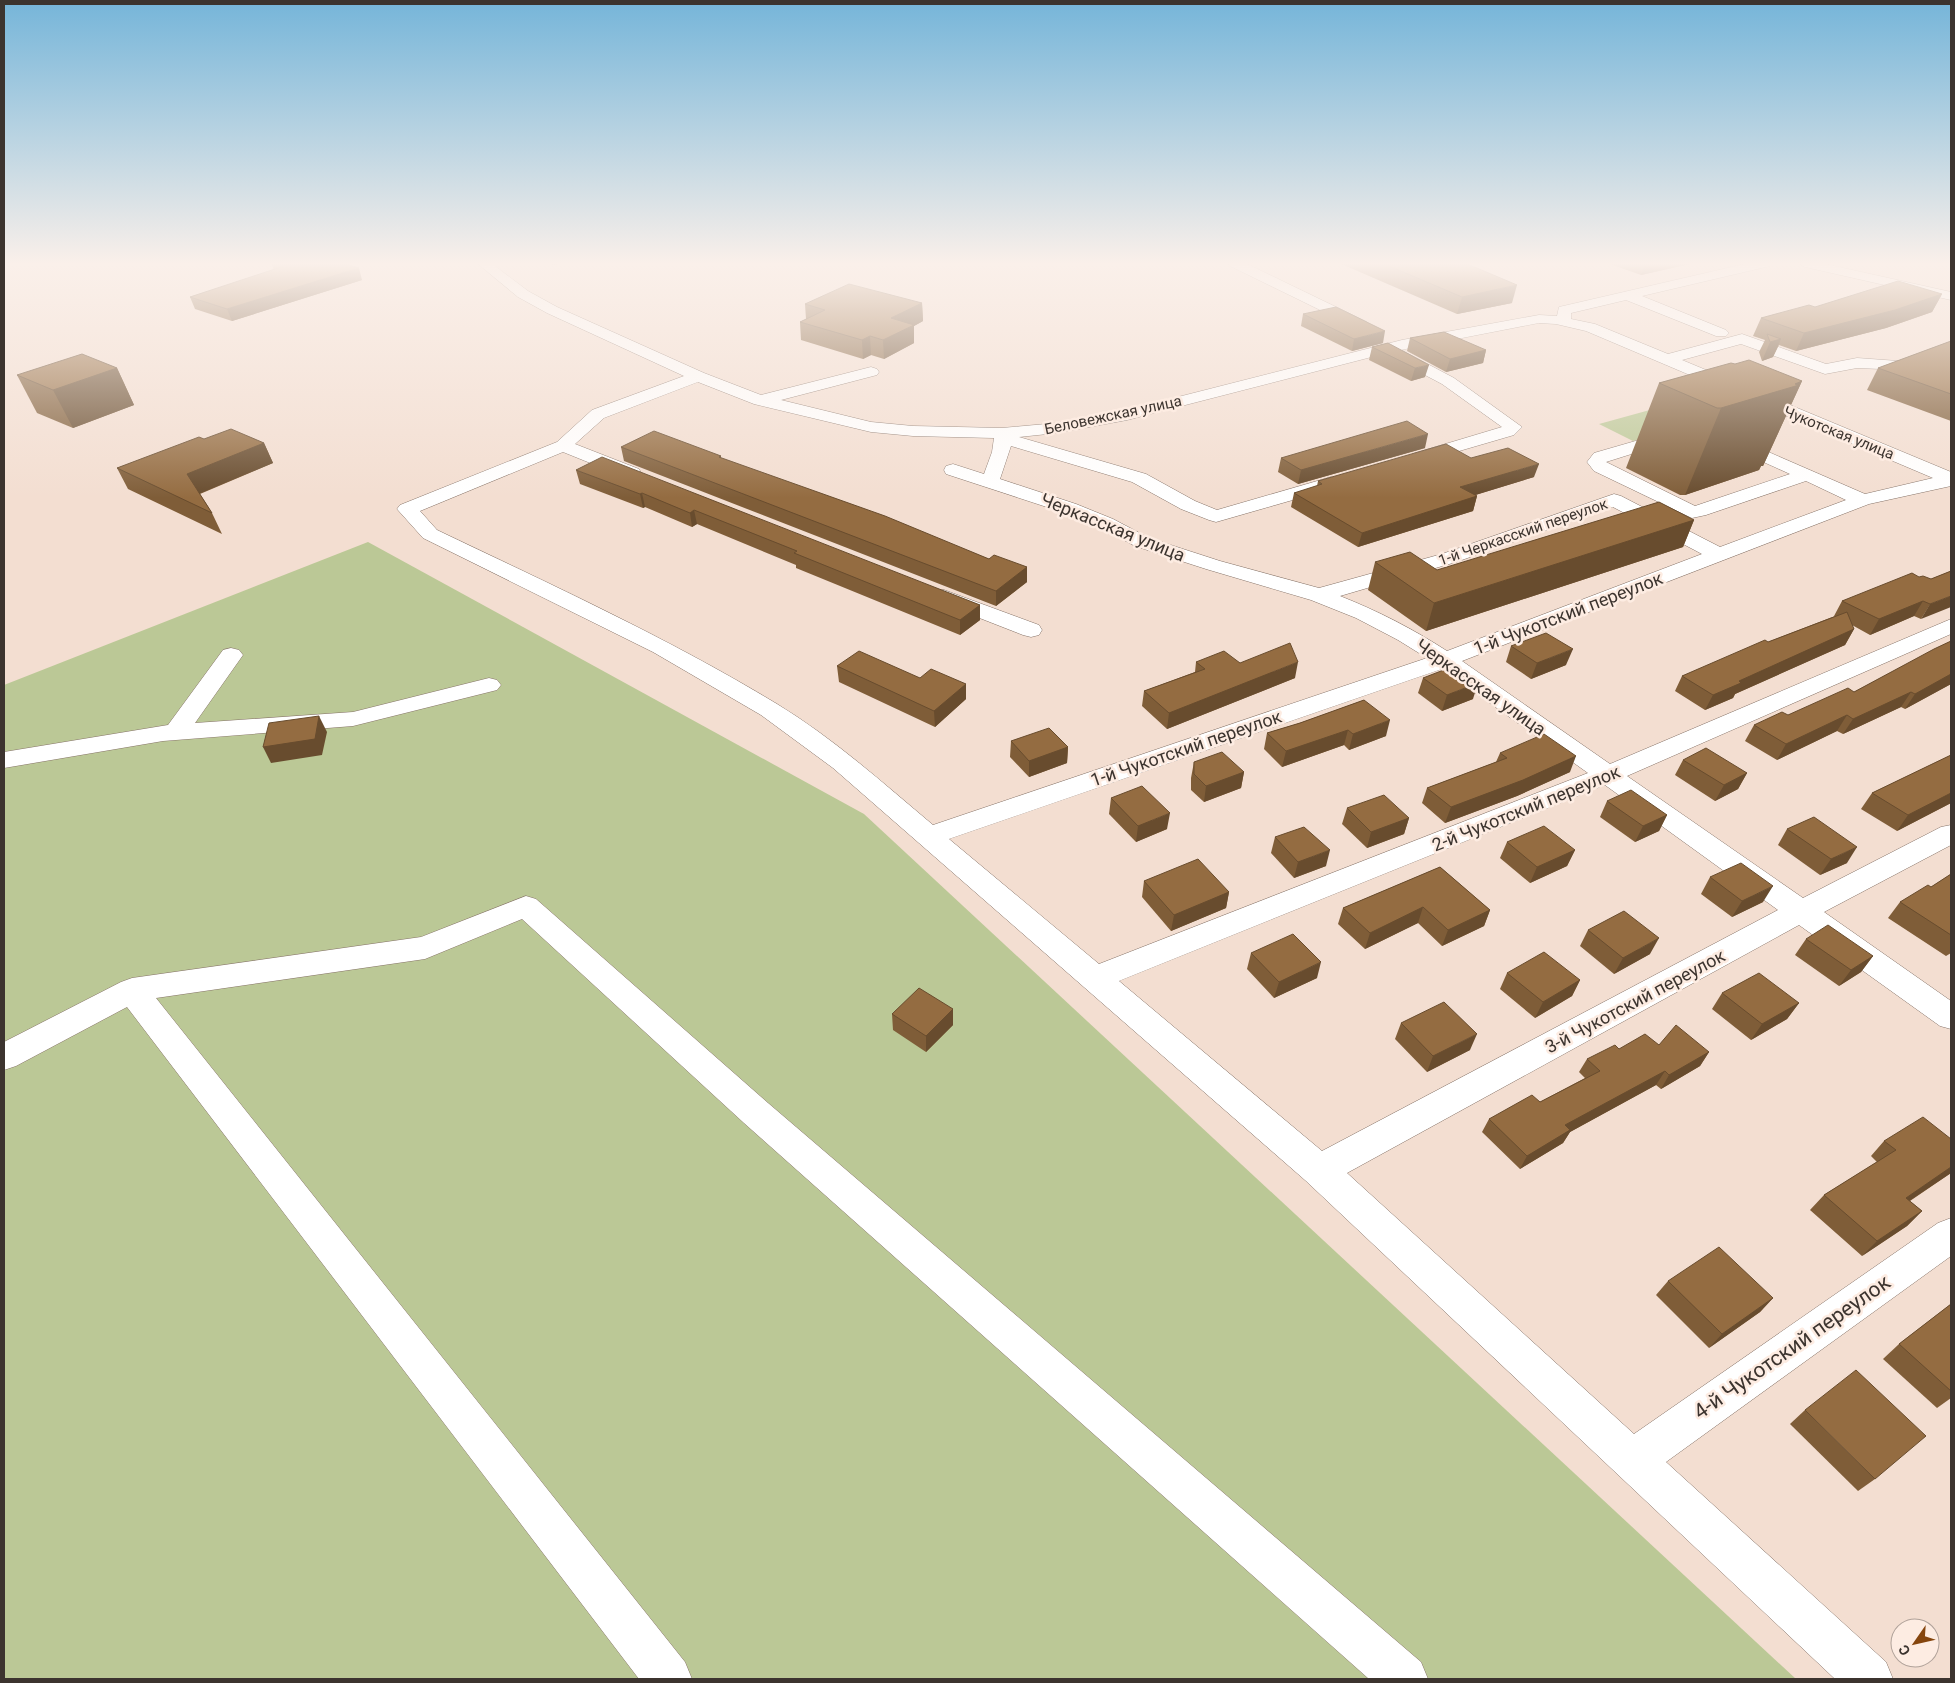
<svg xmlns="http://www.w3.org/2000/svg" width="1955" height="1683" font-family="Roboto,sans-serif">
	<rect width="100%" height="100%" fill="#f3ded1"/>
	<g fill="#bbc896">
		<path d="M1657,408L1683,426L1633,441L1599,424Z"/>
		<path d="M368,542L864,814L1796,1679H4V685Z"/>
	</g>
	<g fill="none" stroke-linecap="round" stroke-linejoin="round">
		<defs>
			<g id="minor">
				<path d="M477,263H491L528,291L557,307L704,373L761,395L871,367L877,369L879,372L877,375L781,400L871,422L913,426L1002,428L1057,423L1127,410L1402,340L1539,315L1557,316L1559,307L1749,263H1772L1770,266L1642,296L1726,330L1729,333L1726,336H1716L1626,300L1571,313V319L1595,324L1668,354L1742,334L1826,364L1857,358L1912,362L1914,365L1912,368L1906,370L1857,368L1825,374L1741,344L1682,360L1951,472V486L1869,504L1462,661L1610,764L1951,619V634L1627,776L1803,898L1941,827L1951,825V845L1824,912L1951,1001V1029L1940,1026L1799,925L1347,1173L1634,1434L1938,1223L1951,1218V1256L1666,1462L1886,1662L1893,1679H1835L1306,1181L833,768L761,715L653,652L423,538L397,509L400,505L557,442L592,410L684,376L547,313L518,297ZM1539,323L1556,324L1586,331L1933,478L1865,494L1734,437L1728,438L1725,442L1728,446L1790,474L1695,506L1606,462L1676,440L1679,436L1676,432L1670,431L1594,453L1587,462L1594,471L1692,518L1706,515L1806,481L1846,500L1720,547L1621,496L1614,494L1442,554L1319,588L1220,561L1149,538L1113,519L1076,504L1000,479L1011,446L1132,482L1181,509L1209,520L1216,522L1223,520L1338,487L1340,483L1338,479L1331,477L1217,510L1195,501L1146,474L1019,437L1057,433L1127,420L1387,353L1389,356L1442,384L1502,427L1412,454L1409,458L1412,462L1418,463L1514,435L1522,427L1454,378L1401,350ZM698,382L754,404L871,432L913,436L994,438L992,452L984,474L953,464L946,466L944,470L946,474L1062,512L1099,527L1135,546L1206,569L1311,600L1356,618L1398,640L1427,658L933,825C883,783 833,738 777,704C668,638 552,585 437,530L420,511L563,452L625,477L632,479L639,477L641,473L639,469L575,444L604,418ZM1613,507L1702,554L1447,651C1413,629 1378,611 1340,596L1456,562ZM1442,669L1588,773L1099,964L949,839ZM1605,785L1778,910L1322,1151L1119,981Z"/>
				<path d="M1228,263H1245L1367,322L1370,325L1367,328H1357L1230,266Z"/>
				<path d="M1798,263H1821L1951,292V300L1805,267Z"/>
				<path d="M944,590L1039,625L1042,630L1039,635L1031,637L1023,635L936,601L933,596L936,591Z"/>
				<path d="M231,648L239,650L243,655L195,723L353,712L489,678L497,680L501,685L497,690L353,726L163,741L4,768V752L168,725L223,650Z"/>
				<path d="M526,896L536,899L768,1103L1421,1662L1428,1679H1369L744,1123L522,919L425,959L156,998L685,1662L692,1679H639L127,1007L16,1066L4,1070V1042L121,982L132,978L421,937Z"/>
			</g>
		</defs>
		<use href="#minor" stroke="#867368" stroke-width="1"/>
		<use href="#minor" fill="#fff" fill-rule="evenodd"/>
	</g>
	<g fill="#7f5d38">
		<path d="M271,263H342L362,280L232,321L195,309L190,297L274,270Z"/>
		<path d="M1339,263H1465L1512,303L1457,314Z"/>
		<path d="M1607,263H1694L1641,275Z"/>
		<path d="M1942,294L1932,312L1886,328L1796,351L1779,345L1773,357L1762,361L1759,352L1765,340L1753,336L1761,318L1815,307Z"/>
		<path d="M922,303L923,321L914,326V343L884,359L871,355L863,359L801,340L800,322L806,319L805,304Z"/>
		<path d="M1303,314L1383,343L1352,351L1301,326Z"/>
		<path d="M1410,338L1486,350L1483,363L1446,372L1407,351Z"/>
		<path d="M1951,341V421L1867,390L1878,368Z"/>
		<path d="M1388,343L1425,377L1411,381L1369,360L1372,347Z"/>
		<path d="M1735,364L1802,381L1763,466H1761L1759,470L1685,495H1680L1626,468L1659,383Z"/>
		<path d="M117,368L134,405L73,428L37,413L17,375Z"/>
		<path d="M204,439L264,443L273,463L200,494L212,513L222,534L128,489L117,468Z"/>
		<path d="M621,447L721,456V458L989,559L1027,567V582L996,606L624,461Z"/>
		<path d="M1425,448L1298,484L1278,472L1281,458Z"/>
		<path d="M1471,458L1534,477L1475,495L1477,496L1473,511L1358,547L1291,507L1294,493L1317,486L1318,481Z"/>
		<path d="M576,470L980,605V620L960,635L796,568V565L697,524L692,527L645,507L643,508L580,484Z"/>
		<path d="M1694,520L1683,547L1426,631L1368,590L1375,562L1437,570Z"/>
		<path d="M1951,571L1921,619L1914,616L1870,635L1852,625L1854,629L1845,645L1735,694L1733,698L1705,710L1675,691L1682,676L1768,642L1835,616H1834L1842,601L1919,577L1931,579Z"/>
		<path d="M1951,641V684L1905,709L1901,707L1843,734L1837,731L1777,760L1745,741L1754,725L1788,715L1854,692Z"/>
		<path d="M1511,646L1566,665L1531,679L1506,662Z"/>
		<path d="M1196,662L1240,663L1295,678L1167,729L1142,706L1144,691L1195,672Z"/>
		<path d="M837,666L920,678L966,684V699L935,727L839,682Z"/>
		<path d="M1423,678L1473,699L1442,711L1418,693Z"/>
		<path d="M1364,700L1386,736L1349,750L1344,745L1282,767L1264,749L1267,733L1300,723Z"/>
		<path d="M1011,741L1068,747L1067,763L1029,777L1010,757Z"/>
		<path d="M1500,753L1570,772L1517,796L1445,823L1422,803L1427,788L1496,762Z"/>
		<path d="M1951,755V803L1897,831L1861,809L1872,793Z"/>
		<path d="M1683,760L1747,773L1738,789L1715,801L1675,775Z"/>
		<path d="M1194,762L1244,772L1241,788L1204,802L1191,790V778Z"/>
		<path d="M1111,798L1167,829L1136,842L1109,814Z"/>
		<path d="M1607,801L1667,815L1659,831L1635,842L1600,817Z"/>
		<path d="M1347,808L1409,818L1404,834L1367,848L1342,824Z"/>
		<path d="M1787,829L1847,863L1820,875L1778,845Z"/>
		<path d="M1275,837L1326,866L1294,878L1271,853Z"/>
		<path d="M1507,842L1575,850L1567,866L1530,883L1500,858Z"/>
		<path d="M1440,867L1490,910L1484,926L1442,946L1418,923L1365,949L1338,924L1343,908Z"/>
		<path d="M1951,874V953L1946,956L1888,918L1900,902L1931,887Z"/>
		<path d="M1710,877L1763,902L1732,917L1701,894Z"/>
		<path d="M1144,881L1229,892L1226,908L1171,931L1142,897Z"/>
		<path d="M1588,930L1650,954L1614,974L1580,946Z"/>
		<path d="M1806,939L1873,956L1861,972L1839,986L1795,955Z"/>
		<path d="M1251,953L1317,978L1274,998L1247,969Z"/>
		<path d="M1507,973L1580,980L1572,996L1535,1018L1500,989Z"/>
		<path d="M1722,993L1799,1003L1787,1019L1751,1040L1712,1009Z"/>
		<path d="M953,1009V1025L926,1052L893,1030L892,1014Z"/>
		<path d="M1401,1023L1470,1050L1427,1072L1395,1039Z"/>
		<path d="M1659,1045L1709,1052L1700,1066L1661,1089L1656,1085L1570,1132L1563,1143L1520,1169L1482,1132L1489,1119L1540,1102L1585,1078L1579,1072L1587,1059L1619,1049Z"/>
		<path d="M1951,1139V1173L1910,1201L1922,1211L1907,1226L1862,1256L1810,1210L1824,1195L1877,1162L1871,1156L1884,1141Z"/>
		<path d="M1668,1281L1773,1298L1760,1312L1709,1348L1656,1295Z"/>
		<path d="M1951,1304V1398L1937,1408L1883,1359L1899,1344Z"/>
		<path d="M1805,1410L1875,1479L1858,1491L1790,1424Z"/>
	</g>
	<g fill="#684c2e">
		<path d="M551,263H565L552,265Z"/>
		<path d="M1645,263H1694L1641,275Z"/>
		<path d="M359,268L362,280L232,321L227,309Z"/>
		<path d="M1517,285L1512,303L1457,314L1462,297Z"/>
		<path d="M1942,294L1932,312L1886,328L1796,351L1804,333Z"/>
		<path d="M922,303L923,321L914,326V343L884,359L883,340L891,318Z"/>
		<path d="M1385,331L1383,343L1352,351L1354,339Z"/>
		<path d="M870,336L871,355L863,359L862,340Z"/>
		<path d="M1781,339L1773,357L1762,361L1770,342Z"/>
		<path d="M1486,350L1483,363L1446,372L1450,359Z"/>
		<path d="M1429,365L1425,377L1411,381L1415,368Z"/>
		<path d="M117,368L134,405L73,428L53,390Z"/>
		<path d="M1802,381L1763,466H1761L1759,470L1685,495L1721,408Z"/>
		<path d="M1428,434L1425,448L1298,484L1301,470Z"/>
		<path d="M264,443L273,463L196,495L187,474Z"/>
		<path d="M1539,464L1534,477L1456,501L1460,487Z"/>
		<path d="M642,493L645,507L643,508L640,494Z"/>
		<path d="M1477,496L1473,511L1358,547L1362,533Z"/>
		<path d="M694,510L697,524L692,527L690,513Z"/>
		<path d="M1694,520L1683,547L1426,631L1434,603Z"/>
		<path d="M1027,567V582L996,606V591Z"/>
		<path d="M1951,596V607L1921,619L1930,604Z"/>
		<path d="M1923,601L1914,616L1870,635L1879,619Z"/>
		<path d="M980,605V620L960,635V620Z"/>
		<path d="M1854,629L1845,645L1735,694L1733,698L1705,710L1713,695L1739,681Z"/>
		<path d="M1573,649L1566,665L1531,679L1537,663Z"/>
		<path d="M1298,662L1295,678L1167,729L1169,713Z"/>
		<path d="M1951,674V684L1905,709L1915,694Z"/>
		<path d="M1478,683L1473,699L1442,711L1447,695Z"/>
		<path d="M966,684V699L935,727L934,711Z"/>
		<path d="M1911,692L1901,707L1843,734L1853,719Z"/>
		<path d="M1847,715L1837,731L1777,760L1786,744Z"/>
		<path d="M319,716L327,732L322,755L271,763L263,747Z"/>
		<path d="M1390,720L1386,736L1349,750L1353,734Z"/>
		<path d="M1348,730L1344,745L1282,767L1286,751Z"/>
		<path d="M1068,747L1067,763L1029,777V761Z"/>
		<path d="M1576,756L1570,772L1517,796L1445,823L1451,807Z"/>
		<path d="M1244,772L1241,788L1204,802L1206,786Z"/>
		<path d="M1747,773L1738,789L1715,801L1724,785Z"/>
		<path d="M1951,793V803L1897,831L1908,815Z"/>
		<path d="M1170,813L1167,829L1136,842L1138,826Z"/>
		<path d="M1667,815L1659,831L1635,842L1643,826Z"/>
		<path d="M1409,818L1404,834L1367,848L1371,832Z"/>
		<path d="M1857,847L1847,863L1820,875L1831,859Z"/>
		<path d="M1330,850L1326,866L1294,878L1298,862Z"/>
		<path d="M1575,850L1567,866L1530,883L1537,867Z"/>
		<path d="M1773,886L1763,902L1732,917L1742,901Z"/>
		<path d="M1229,892L1226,908L1171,931L1174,915Z"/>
		<path d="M1423,907L1418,923L1365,949L1370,933Z"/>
		<path d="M1490,910L1484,926L1442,946L1448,930Z"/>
		<path d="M1659,938L1650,954L1614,974L1623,958Z"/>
		<path d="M1873,956L1861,972L1839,986L1851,970Z"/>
		<path d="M1321,962L1317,978L1274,998L1279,982Z"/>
		<path d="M1580,980L1572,996L1535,1018L1543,1002Z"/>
		<path d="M1799,1003L1787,1019L1751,1040L1762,1024Z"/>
		<path d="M953,1009V1025L926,1052V1036Z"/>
		<path d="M1477,1034L1470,1050L1427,1072L1433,1056Z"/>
		<path d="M1709,1052L1700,1066L1661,1089L1669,1075Z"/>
		<path d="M1665,1071L1656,1085L1570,1132L1563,1143L1520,1169L1527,1156L1565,1125Z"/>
		<path d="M1951,1167V1173L1891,1213L1906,1198Z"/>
		<path d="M1922,1211L1907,1226L1862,1256L1877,1241Z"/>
		<path d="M1773,1298L1760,1312L1709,1348L1722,1334Z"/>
	</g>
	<g fill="#946c41" stroke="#684c2e">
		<path d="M274,263H342L359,268L227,309L190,297L284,266Z"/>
		<path d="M1382,263H1465L1517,285L1462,297Z"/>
		<path d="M1898,281L1942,294L1895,310L1804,333L1761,318L1809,305L1815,307Z"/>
		<path d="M849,284L922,303L891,318L914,325L883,340L870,336L862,340L800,322L825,310L805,304Z"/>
		<path d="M1336,307L1385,331L1354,339L1303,314Z"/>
		<path d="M1444,332L1486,350L1450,359L1410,338Z"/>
		<path d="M1767,334L1781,339L1770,342Z"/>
		<path d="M1951,341V394L1878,368Z"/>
		<path d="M1388,343L1429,365L1415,368L1372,347Z"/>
		<path d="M82,354L117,368L53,390L17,375Z"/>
		<path d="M1749,360L1802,381L1795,384L1799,385L1721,408H1717L1659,383L1731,363L1735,364Z"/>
		<path d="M1407,421L1428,434L1301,470L1281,458Z"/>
		<path d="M231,429L264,443L187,474L212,513L117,468L199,437L204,439Z"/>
		<path d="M654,431L721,456L719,457L885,516L989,559L994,555L1027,567L996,591L621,447Z"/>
		<path d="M1446,444L1471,458L1508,448L1539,464L1460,487L1477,496L1362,533L1294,493L1322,484L1318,481Z"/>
		<path d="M602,457L980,605L960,620L794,553L797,551L694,510L690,513L642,493L640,494L576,470Z"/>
		<path d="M1659,502L1694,520L1434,603L1375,562L1410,552L1437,570Z"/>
		<path d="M1951,571V596L1930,604L1923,601L1879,619L1842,601L1912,573L1919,577L1923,576L1931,579Z"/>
		<path d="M1847,612L1854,629L1739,681L1741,683L1713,695L1682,676L1765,640L1768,642Z"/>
		<path d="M1546,633L1573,649L1537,663L1511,646Z"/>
		<path d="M1951,641V674L1915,694L1911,692L1853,719L1847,715L1786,744L1754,725L1782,712L1788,715L1848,688L1854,692L1934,649Z"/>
		<path d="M1290,643L1298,662L1169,713L1144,691L1205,669L1196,662L1224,651L1240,663Z"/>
		<path d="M859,651L920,678L931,669L966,684L934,711L837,666Z"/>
		<path d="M1454,666L1478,683L1447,695L1423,678Z"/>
		<path d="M1364,700L1390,720L1353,734L1348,730L1286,751L1267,733L1300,723Z"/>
		<path d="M319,716L315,739L263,747L269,723Z"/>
		<path d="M1049,728L1068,747L1029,761L1011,741Z"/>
		<path d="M1544,734L1576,756L1523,780L1451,807L1427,788L1507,758L1500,753Z"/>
		<path d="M1706,748L1747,773L1724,785L1683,760Z"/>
		<path d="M1222,752L1244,772L1206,786L1194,774V762Z"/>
		<path d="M1951,755V793L1908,815L1872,793Z"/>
		<path d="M1142,786L1170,813L1138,826L1111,798Z"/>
		<path d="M1631,790L1667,815L1643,826L1607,801Z"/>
		<path d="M1384,795L1409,818L1371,832L1347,808Z"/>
		<path d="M1814,817L1857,847L1831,859L1787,829Z"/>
		<path d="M1544,826L1575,850L1537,867L1507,842Z"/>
		<path d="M1304,827L1330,850L1298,862L1275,837Z"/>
		<path d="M1198,859L1229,892L1174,915L1144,881Z"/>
		<path d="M1741,863L1773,886L1742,901L1710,877Z"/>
		<path d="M1440,867L1490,910L1448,930L1423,907L1370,933L1343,908Z"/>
		<path d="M1951,874V935L1900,902L1928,885L1931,887Z"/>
		<path d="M1624,911L1659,938L1623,958L1588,930Z"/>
		<path d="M1828,925L1873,956L1851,970L1806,939Z"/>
		<path d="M1293,934L1321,962L1279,982L1251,953Z"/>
		<path d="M1544,952L1580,980L1543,1002L1507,973Z"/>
		<path d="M1759,973L1799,1003L1762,1024L1722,993Z"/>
		<path d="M919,988L953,1009L926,1036L892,1014Z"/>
		<path d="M1444,1002L1477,1034L1433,1056L1401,1023Z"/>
		<path d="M1676,1025L1709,1052L1669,1075L1665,1071L1565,1125L1570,1130L1527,1156L1489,1119L1532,1095L1540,1102L1600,1071L1587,1059L1615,1045L1619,1049L1645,1034L1659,1045Z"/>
		<path d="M1923,1117L1951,1139V1167L1906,1198L1922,1211L1877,1241L1824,1195L1896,1150L1884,1141Z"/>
		<path d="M1719,1247L1773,1298L1722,1334L1668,1281Z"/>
		<path d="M1951,1304V1391L1899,1344Z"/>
		<path d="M1856,1370L1926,1436L1875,1479L1805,1410Z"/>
	</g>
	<linearGradient id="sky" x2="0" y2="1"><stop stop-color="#75b5d9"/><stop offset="0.53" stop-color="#faf0ea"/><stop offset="1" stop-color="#faf0ea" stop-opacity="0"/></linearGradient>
	<rect width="1955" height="498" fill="url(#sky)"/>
	<g text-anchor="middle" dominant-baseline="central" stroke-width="5" stroke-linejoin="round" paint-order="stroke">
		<g font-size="15" fill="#3c342f" stroke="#fdece2">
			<text transform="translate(1113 415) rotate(-12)">Беловежская улица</text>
			<text transform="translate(1839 433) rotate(22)">Чукотская улица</text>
			<text transform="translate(1523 532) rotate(-19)">1-й Черкасский переулок</text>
		</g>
		<g font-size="18" fill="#3c342f" stroke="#fdece2">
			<text transform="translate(1113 527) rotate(22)">Черкасская улица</text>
			<text transform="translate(1568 613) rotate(-21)">1-й Чукотский переулок</text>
			<text transform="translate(1481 687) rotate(35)">Черкасская улица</text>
			<text transform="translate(1186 748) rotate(-19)">1-й Чукотский переулок</text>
			<text transform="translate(1526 808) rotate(-22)">2-й Чукотский переулок</text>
			<text transform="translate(1635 1001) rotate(-28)">3-й Чукотский переулок</text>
		</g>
		<g font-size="21" fill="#3c342f" stroke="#fdece2">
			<text transform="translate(1792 1347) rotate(-35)">4-й Чукотский переулок</text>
		</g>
	</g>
	<rect width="1955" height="1683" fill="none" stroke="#3c342f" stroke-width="10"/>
	<g transform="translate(1915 1643) rotate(236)"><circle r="24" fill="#fdece2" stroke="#b0a29a"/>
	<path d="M0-4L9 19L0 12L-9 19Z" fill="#85450d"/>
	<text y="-8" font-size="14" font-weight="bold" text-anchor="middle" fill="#3c342f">С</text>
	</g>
</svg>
